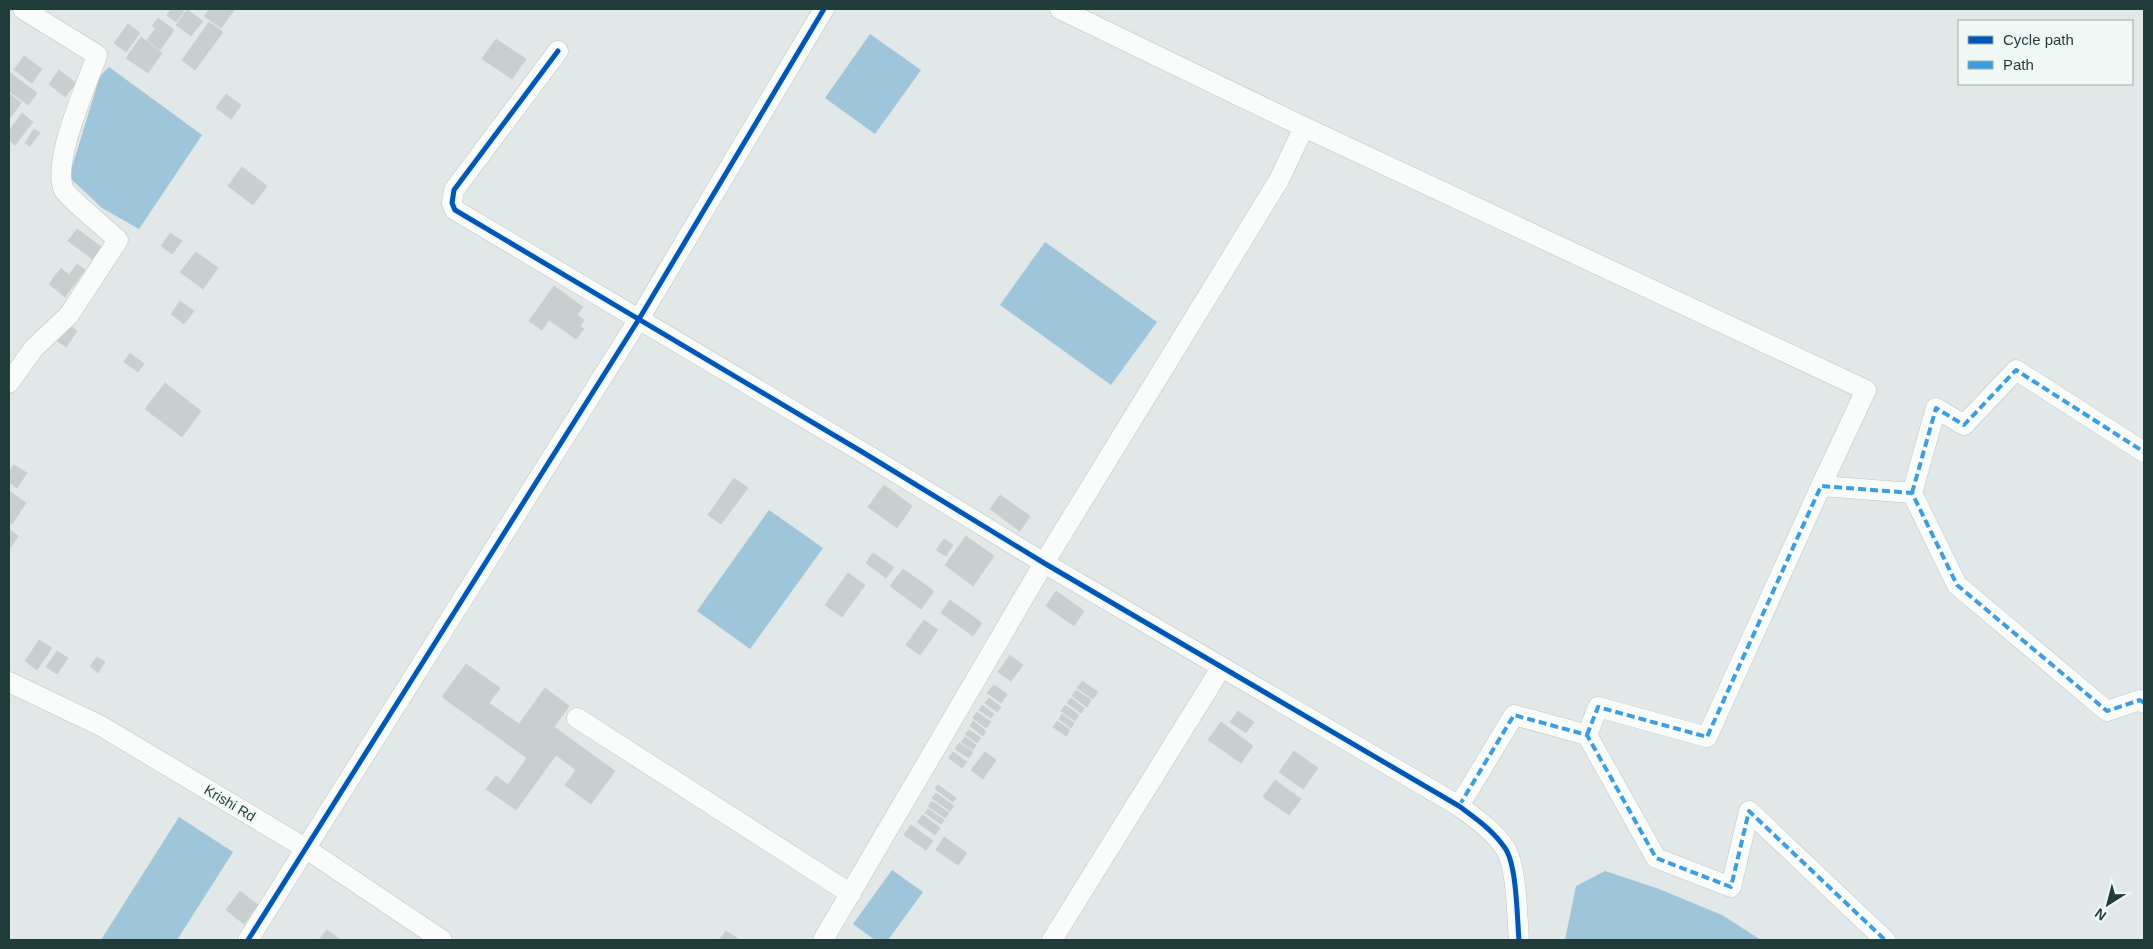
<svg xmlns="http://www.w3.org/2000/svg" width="2153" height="949" font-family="Helvetica,sans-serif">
	<rect width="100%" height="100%" fill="#e1e8e7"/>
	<g fill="#9ec5da">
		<path d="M870,34L921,70L875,134L825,98Z"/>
		<path d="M109,67L202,135L139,229L102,208L69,177L100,76Z"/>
		<path d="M1045,242L1157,322L1111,385L1000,305Z"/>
		<path d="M769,510L823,548L750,649L697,611Z"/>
		<path d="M179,817L233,852L177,940H101Z"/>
		<path d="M892,870L923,892L888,940H875L853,924Z"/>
		<path d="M1605,871L1659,889L1722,915L1761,940H1565L1576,886Z"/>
	</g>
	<g fill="#c9cfce" stroke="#cad1d0">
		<path d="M171,9L184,11L176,22L167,15Z"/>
		<path d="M210,9H235L221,28L204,16Z"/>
		<path d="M187,10L203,21L191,36L176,25Z"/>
		<path d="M158,18L174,30L160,50L147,40L156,28L152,26Z"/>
		<path d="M209,22L223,32L195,70L182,60Z"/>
		<path d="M128,24L140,33L126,52L114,43Z"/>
		<path d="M141,37L162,53L148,73L126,58Z"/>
		<path d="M496,39L526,59L512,79L482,59Z"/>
		<path d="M24,56L42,69L32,83L14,70Z"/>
		<path d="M59,70L76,83L65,97L49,84Z"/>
		<path d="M9,72L37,93L28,105L9,91Z"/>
		<path d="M9,93L21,103L10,118L9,117Z"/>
		<path d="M226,94L241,105L231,119L216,108Z"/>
		<path d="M22,113L33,122L15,145L9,140V131Z"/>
		<path d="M34,129L40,133L30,146L25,143Z"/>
		<path d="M242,167L267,186L253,205L228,186Z"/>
		<path d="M77,229L104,249L95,261L68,241Z"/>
		<path d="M170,233L182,241L172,254L161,246Z"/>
		<path d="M196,252L218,268L203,289L180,272Z"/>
		<path d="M77,264L85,270L65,297L49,284L61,268L69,275Z"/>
		<path d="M554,286L583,307L577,315L584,320L580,326L584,329L576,339L549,320L542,330L529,321Z"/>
		<path d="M180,301L194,311L184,324L171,314Z"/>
		<path d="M68,324L77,331L66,347L56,340Z"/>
		<path d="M130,353L144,364L138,372L124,362Z"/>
		<path d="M165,383L201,411L182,437L145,409Z"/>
		<path d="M14,465L27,473L17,488L9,482V472Z"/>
		<path d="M734,478L748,488L721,524L708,515Z"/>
		<path d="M884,485L912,506L897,528L868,507Z"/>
		<path d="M9,491L26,503L12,524L9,522Z"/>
		<path d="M1000,495L1030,516L1020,531L990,509Z"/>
		<path d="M9,529L18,536L9,550Z"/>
		<path d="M966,536L994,556L973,586L945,565Z"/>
		<path d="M944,539L953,545L946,556L936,550Z"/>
		<path d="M873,553L894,567L886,578L866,563Z"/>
		<path d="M903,569L934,591L921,609L890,586Z"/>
		<path d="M848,573L865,585L842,617L825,605Z"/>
		<path d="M1056,591L1084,611L1074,626L1046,606Z"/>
		<path d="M950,600L982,623L973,636L941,613Z"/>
		<path d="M924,620L938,630L920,655L906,645Z"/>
		<path d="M39,640L52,648L37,670L25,661Z"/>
		<path d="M57,651L68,658L57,674L46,667Z"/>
		<path d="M1010,655L1023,665L1011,681L998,672Z"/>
		<path d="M97,657L105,662L98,673L90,666Z"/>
		<path d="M466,664L500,688L489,703L519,724L545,688L569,706L554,727L615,771L591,804L565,785L576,770L556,755L516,810L486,789L496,776L508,785L527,758L442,697Z"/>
		<path d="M1082,681L1098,692L1093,699L1077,688Z"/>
		<path d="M994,685L1007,694L1001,703L987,693Z"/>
		<path d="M1076,690L1091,700L1087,707L1072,696Z"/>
		<path d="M989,698L1001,707L997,712L985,703Z"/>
		<path d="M1071,698L1084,708L1081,713L1067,703Z"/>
		<path d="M982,705L994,714L991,718L979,710Z"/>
		<path d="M1065,705L1079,715L1075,721L1061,711Z"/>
		<path d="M1238,711L1254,722L1246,733L1230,722Z"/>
		<path d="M977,712L991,722L986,728L973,718Z"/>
		<path d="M1062,714L1074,723L1071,728L1059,719Z"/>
		<path d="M973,721L986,731L983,736L970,726Z"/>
		<path d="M1057,721L1070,730L1066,736L1053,727Z"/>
		<path d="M1221,722L1253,746L1241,763L1208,740Z"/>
		<path d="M969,730L981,738L977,743L965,734Z"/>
		<path d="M965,737L976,745L973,750L961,742Z"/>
		<path d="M959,743L973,752L969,758L955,749Z"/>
		<path d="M1294,751L1318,768L1303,789L1279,772Z"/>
		<path d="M953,752L967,762L962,768L949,758Z"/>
		<path d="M985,752L996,760L983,779L971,770Z"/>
		<path d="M1275,780L1301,799L1289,815L1263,797Z"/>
		<path d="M938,785L956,798L953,802L935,789Z"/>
		<path d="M936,793L954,806L950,811L932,798Z"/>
		<path d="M932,801L949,813L945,818L928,806Z"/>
		<path d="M928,809L944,820L941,824L925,813Z"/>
		<path d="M923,815L940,828L935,835L917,822Z"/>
		<path d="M911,825L933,841L926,850L904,835Z"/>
		<path d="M944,837L967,853L958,865L936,850Z"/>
		<path d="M240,891L258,905L244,924L226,910Z"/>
		<path d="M327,930L341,940H319Z"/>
		<path d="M726,931L740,940H719Z"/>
	</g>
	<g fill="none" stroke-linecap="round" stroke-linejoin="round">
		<defs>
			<g id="minor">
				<path d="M1060,9L1304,127L1866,390L1821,486"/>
				<path d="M558,51L454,190L452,203L455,210L864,453L1044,563L1459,806C1475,818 1493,830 1505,848C1517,865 1517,918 1519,940"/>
				<path d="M9,383L34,348L69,315L118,240C109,231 68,198 64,190C51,162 87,85 97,55L23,9"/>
				<path d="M1912,493L1936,408L1964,425L2016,370L2144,452"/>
				<path d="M9,682L101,726L305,848L442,940"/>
				<path d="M577,718L851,894"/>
				<path d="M1587,735L1598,707L1707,737L1821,486L1912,493L1957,585L2107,711L2140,700L2144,703"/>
				<path d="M1459,806L1514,715L1587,735L1656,858L1731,887L1749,811L1885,940"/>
				<path d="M248,940L639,319L824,9"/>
				<path d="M823,940L1044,563L1279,180L1304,127"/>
				<path d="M1052,940L1221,668"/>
			</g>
		</defs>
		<use href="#minor" stroke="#bec5c4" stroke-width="21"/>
		<use href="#minor" stroke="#fafcfb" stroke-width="20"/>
		<g stroke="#3c9ee2" stroke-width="4" stroke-dasharray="8 4" stroke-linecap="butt">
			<path d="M1912,493L1936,408L1964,425L2016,370L2144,452"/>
			<path d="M1587,735L1598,707L1707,737L1821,486L1912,493L1957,585L2107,711L2140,700L2144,703"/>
			<path d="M1459,806L1514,715L1587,735L1656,858L1731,887L1749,811L1885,940"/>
		</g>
		<defs>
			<g id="cycleway">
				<path d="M558,51L454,190L452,203L455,210L864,453L1044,563L1459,806C1475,818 1493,830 1505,848C1517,865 1517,918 1519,940"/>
				<path d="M248,940L639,319L824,9"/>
			</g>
		</defs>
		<use href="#cycleway" stroke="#eff8f5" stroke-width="8"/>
		<use href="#cycleway" stroke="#0057b8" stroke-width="5"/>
	</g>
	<g text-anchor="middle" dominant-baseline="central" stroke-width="4.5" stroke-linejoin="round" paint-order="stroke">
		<g font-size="14" fill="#1f3c3a" stroke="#eff8f5">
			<text transform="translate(230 803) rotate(31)">Krishi Rd</text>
		</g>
	</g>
	<rect width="2153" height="949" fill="none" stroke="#1f3c3a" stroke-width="20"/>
	<rect x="1958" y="20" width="175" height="65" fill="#eff8f5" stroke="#9cadaa"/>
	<rect x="1968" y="36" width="25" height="8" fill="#0057b8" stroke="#9cadaa"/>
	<text x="2003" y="45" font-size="15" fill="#1f3c3a">Cycle path</text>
	<rect x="1968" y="61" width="25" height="8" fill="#3c9ee2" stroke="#9cadaa"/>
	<text x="2003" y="70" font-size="15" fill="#1f3c3a">Path</text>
	<g transform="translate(2108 904) rotate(216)" stroke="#eff8f5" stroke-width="4" paint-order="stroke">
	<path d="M0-4L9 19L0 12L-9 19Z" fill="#1f3c3a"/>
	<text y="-8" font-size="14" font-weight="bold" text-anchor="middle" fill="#1f3c3a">N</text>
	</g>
</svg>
